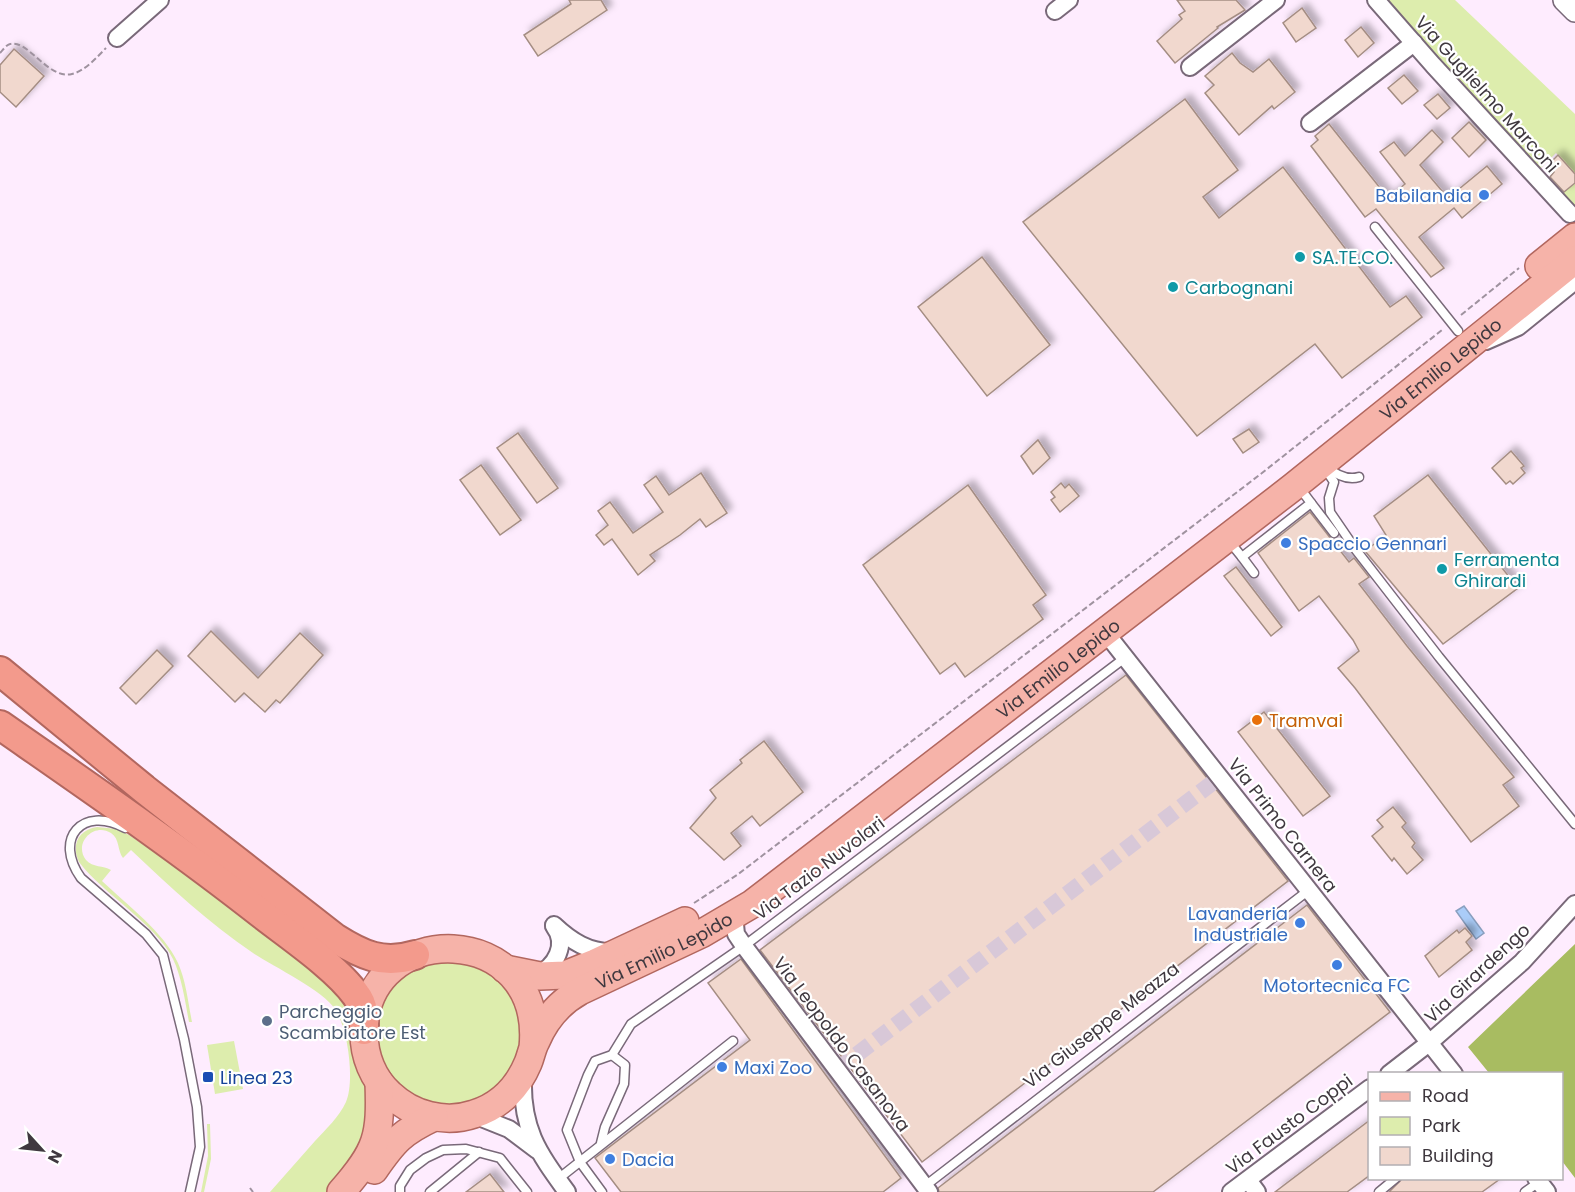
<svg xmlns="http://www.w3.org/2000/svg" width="1575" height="1192" font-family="Poppins,sans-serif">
	<defs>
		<filter id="shadow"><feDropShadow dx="5.5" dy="-5.5" stdDeviation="3" flood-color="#0004"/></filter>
	</defs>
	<rect width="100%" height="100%" fill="#feecfe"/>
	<g fill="#ddedad">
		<path d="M1382,0H1455L1575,114V174L1556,153L1540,169L1489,113L1485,112Z"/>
		<path d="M1575,183V206L1563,193Z"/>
		<path d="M97,827L117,829L129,835L210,890L335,987L347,1006L348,1024L356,1062L367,1087L369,1130L334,1192H270C285,1175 300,1158 315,1141C326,1129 339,1117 346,1102C355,1081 348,1028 335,1009C324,991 273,966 253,953C209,923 170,887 131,850L123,858C117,850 120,839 111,833C94,822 73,843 86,860C93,868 103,865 111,870L102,881C126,904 164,932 178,963C186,981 188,1002 192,1022H189C185,1001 182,978 173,959C155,923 103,894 79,862C71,845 78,830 97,827Z"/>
		<path d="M468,959L509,986L524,1033L515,1069L489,1096L453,1108L405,1095L375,1055L377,1005L408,967Z"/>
		<path d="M234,1041L243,1089L215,1094L207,1045Z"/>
		<path d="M207,1124H210L211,1159L204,1192H201L208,1156Z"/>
	</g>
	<path fill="#a8bc61" d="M1575,944V1178L1562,1161V1074L1489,1073L1468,1047Z"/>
	<path fill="#aaccf8" stroke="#8aa0c0" stroke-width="1.5" d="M1464,906L1484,933L1476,939L1456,911Z"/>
	<g fill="#f1d8ce" stroke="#a48d83" stroke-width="1.5" filter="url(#shadow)">
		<path d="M569,0H601L607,10L538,56L524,35L571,4Z"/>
		<path d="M1177,0H1236L1245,10L1217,27L1218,28L1175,63L1157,41L1182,19L1179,15L1185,11Z"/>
		<path d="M1302,8L1316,28L1296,42L1283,23Z"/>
		<path d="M1361,27L1374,43L1358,57L1345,40Z"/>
		<path d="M14,49L44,76L16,107L0,92V65Z"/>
		<path d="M1232,53L1240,63L1253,72L1269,59L1295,92L1274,109L1272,106L1239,135L1205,93L1214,85L1205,76Z"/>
		<path d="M1404,75L1418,91L1402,104L1388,88Z"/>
		<path d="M1438,94L1450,108L1437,119L1424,105Z"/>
		<path d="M1185,99L1238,170L1203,197L1219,218L1283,167L1390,307L1406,296L1422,317L1342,378L1315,344L1197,436L1023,222Z"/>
		<path d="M1469,122L1486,140L1469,157L1452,138Z"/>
		<path d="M1329,124L1388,198L1405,184L1380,152L1394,142L1405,156L1432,130L1443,142L1420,165L1448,198L1487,166L1502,184L1462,218L1454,208L1419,237L1444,268L1431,277L1376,209L1365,217L1311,146L1318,140L1315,136Z"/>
		<path d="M1558,155L1575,174V183L1564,192L1550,177L1554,172L1548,165Z"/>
		<path d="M982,257L1050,345L987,396L918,307Z"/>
		<path d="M1249,429L1259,442L1243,453L1233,439Z"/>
		<path d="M518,433L558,488L537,503L497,448Z"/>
		<path d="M1038,440L1050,458L1033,474L1021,456Z"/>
		<path d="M1511,451L1524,466L1521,468L1525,473L1513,484L1510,481L1506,484L1492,468Z"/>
		<path d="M481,465L521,520L500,535L460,480Z"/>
		<path d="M701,473L727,513L706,527L700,519L680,535L650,555L655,561L638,575L612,539L604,545L596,535L608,525L598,511L610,502L633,533L663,512L644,485L656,476L669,495Z"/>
		<path d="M1428,475L1518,588L1443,644L1365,551L1386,535L1374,516Z"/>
		<path d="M1061,483L1065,488L1069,484L1079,496L1060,512L1051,500L1055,497L1051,492Z"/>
		<path d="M968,485L1046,595L1033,605L1043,619L965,677L955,663L940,674L863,565Z"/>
		<path d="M1310,512L1349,562L1354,558L1369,577L1359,584L1407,646L1514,777L1503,785L1519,806L1471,842L1355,688L1338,668L1359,651L1353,640L1319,596L1299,611L1258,553Z"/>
		<path d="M1236,567L1282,627L1271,636L1224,576Z"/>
		<path d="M211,631L258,678L300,633L323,655L280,703L276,700L265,712L244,693L235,702L188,656Z"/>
		<path d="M157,650L173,666L136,704L120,688Z"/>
		<path d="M1126,675L1288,881L922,1162L760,950Z"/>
		<path d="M1264,712L1330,796L1303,816L1238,732Z"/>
		<path d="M764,741L803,792L760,826L752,816L731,833L741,846L724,860L690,828L716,798L710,790L742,763L740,760Z"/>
		<path d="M1393,807L1406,823L1402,827L1415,843L1412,847L1423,860L1407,874L1394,858L1392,861L1372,836L1383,827L1377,820Z"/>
		<path d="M1307,905L1390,1012L1153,1192H939L938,1188Z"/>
		<path d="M1465,928L1472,936L1466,942L1472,950L1439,977L1425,956L1457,930L1459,933Z"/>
		<path d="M741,959L901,1178L883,1192H621L595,1158L750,1040L708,983Z"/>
		<path d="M1370,1120V1175L1347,1192H1275Z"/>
		<path d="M490,1174L504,1192H466Z"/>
		<path d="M1402,1179H1500L1482,1192H1389Z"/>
	</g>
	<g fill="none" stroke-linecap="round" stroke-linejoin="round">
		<path stroke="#d8c8d8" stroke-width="16" stroke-dasharray="16 8" stroke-linecap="butt" d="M838,1069L1220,777"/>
		<defs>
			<g id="service">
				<path d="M1375,227L1458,331"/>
				<path d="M1325,466C1335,474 1347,481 1359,477"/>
				<path d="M1324,467L1334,482L1329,498L1330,512L1356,550L1439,657L1575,824"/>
				<path d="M1311,503L1334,533"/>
				<path d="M1229,541L1242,557L1311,503L1302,491L1298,489"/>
				<path d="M1242,557L1254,573"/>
				<path d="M125,828C82,805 53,839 81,878L146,934L163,955L184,1039L197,1107L200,1147L190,1192"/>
				<path d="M601,1143L605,1127L624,1084L625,1065L612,1055"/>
				<path d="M558,1179L733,1041"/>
				<path d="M925,1186L1309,890"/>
				<path d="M400,1192V1186L410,1170L426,1158L443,1150L466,1149L500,1158L527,1192"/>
				<path d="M430,1192L479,1152"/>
				<path d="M602,1192L580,1162L567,1130L588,1075L595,1061L612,1055L631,1024L744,946L1126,657"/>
				<path d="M1379,1192L1396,1178"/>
				<path d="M1525,1192L1539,1182"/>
			</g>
			<g id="minor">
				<path d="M1376,0L1433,65L1570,214"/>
				<path d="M1055,11L1069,0"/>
				<path d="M117,38L160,0"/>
				<path d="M1190,67L1276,0"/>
				<path d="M1310,123L1414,43"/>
				<path d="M1486,341L1518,327L1575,281"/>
				<path d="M1105,632L1454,1074"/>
				<path d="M734,915L736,934L744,946L929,1192"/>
				<path d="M554,925C571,941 589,953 614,952"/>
				<path d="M536,975C556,967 568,944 554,926"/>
				<path d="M1389,1074L1429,1043L1522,962L1575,904"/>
				<path d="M523,1076C521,1128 537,1151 567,1192"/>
				<path d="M474,1115L509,1129L537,1150"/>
				<path d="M1536,1178L1547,1192"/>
				<path d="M1248,1180L1257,1192"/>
				<path d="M1231,1192L1370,1088"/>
			</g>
			<path id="tertiary" d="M1564,0L1575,11"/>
			<g id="primary">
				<path d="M1539,266L1575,237"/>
				<path d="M505,969L540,976L565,975L595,963L685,921"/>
				<path id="s1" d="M533,1048C546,920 364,917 364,1033C364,1056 373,1079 390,1094C412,1115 445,1124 474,1114C500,1106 518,1087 528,1063C531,1056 532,1048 536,1041C545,1020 560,1002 580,991L701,934L752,904L1293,487L1575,260"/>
				<path d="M374,1170C394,1141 402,1132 434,1117"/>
				<path d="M341,1192C378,1150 381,1136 379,1082"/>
			</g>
			<g id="trunk">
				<path d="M0,671L144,789L335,938C362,955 383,965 415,955"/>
				<path d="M0,725C89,787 178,848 263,915C290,936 337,968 356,995C364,1005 364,1018 364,1030"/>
			</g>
		</defs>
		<use href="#service" stroke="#796979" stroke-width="11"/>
		<use href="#minor" stroke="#796979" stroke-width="20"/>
		<use href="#tertiary" stroke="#796979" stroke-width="24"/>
		<use href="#primary" stroke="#b2675f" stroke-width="30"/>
		<use href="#trunk" stroke="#b2675f" stroke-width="32"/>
		<g stroke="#9f929f" stroke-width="2" stroke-dasharray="6 3" stroke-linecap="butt">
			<path d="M0,53C3,50 6,45 10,44C28,39 48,80 72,74C85,71 97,57 106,48"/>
			<path d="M1461,315L1519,268"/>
			<path d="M694,903L737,875L1262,473L1442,330"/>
			<path d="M250,1188L253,1192"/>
		</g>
		<use href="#service" stroke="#fff" stroke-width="8"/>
		<use href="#minor" stroke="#fff" stroke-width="16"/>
		<use href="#tertiary" stroke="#fff" stroke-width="21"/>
		<use href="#primary" stroke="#f6b3a9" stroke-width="27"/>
		<use href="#trunk" stroke="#f39a8c" stroke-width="28"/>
	</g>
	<g fill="#3f7fe0" stroke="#fff" stroke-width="2">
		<circle cx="1484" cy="195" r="6"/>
		<circle cx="1286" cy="543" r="6"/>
		<circle cx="1300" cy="923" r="6"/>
		<circle cx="1337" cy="965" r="6"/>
		<circle cx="722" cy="1067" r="6"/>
		<circle cx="610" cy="1159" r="6"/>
	</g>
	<g fill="#0f9aa8" stroke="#fff" stroke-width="2">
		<circle cx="1300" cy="257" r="6"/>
		<circle cx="1173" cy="287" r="6"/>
		<circle cx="1442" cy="569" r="6"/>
	</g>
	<circle fill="#e8710a" stroke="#fff" stroke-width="2" cx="1257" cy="720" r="6"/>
	<circle fill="#5c6f8a" stroke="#fff" stroke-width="2" cx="267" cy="1021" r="6"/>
	<rect fill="#1a4fb4" stroke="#fff" stroke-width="2" x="202" y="1071" width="12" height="12" rx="3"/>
	<g text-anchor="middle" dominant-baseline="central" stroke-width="4.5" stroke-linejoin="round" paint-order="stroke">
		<g font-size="18" fill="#3f383f" stroke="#fff">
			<text transform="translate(1487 94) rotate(48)">Via Guglielmo Marconi</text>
			<text stroke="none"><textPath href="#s1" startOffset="1674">Via Emilio Lepido</textPath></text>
			<text stroke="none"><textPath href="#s1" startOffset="1188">Via Emilio Lepido</textPath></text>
			<text transform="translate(1283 825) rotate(52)">Via Primo Carnera</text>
			<text transform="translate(819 868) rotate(-37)">Via Tazio Nuvolari</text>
			<text stroke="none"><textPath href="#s1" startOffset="702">Via Emilio Lepido</textPath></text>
			<text transform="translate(1477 973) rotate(-43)">Via Girardengo</text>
			<text transform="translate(1101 1025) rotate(-38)">Via Giuseppe Meazza</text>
			<text transform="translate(842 1044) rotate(53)">Via Leopoldo Casanova</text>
			<text transform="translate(1289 1124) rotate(-37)">Via Fausto Coppi</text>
		</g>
		<g font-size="18" fill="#366cbe" stroke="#fff" text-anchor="start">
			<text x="1472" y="195" text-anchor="end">Babilandia</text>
			<text x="1298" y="543">Spaccio Gennari</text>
			<text x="1288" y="913" text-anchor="end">Lavanderia<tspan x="1288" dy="21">Industriale</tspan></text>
			<text x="1337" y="985" text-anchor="middle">Motortecnica FC</text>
			<text x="734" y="1067">Maxi Zoo</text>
			<text x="622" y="1159">Dacia</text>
		</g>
		<g font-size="18" fill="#0d838f" stroke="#fff" text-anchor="start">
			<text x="1312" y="257">SA.TE.CO.</text>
			<text x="1185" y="287">Carbognani</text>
			<text x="1454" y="559">Ferramenta<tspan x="1454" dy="21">Ghirardi</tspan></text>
		</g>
		<g font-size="18" fill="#c56008" stroke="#fff" text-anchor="start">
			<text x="1269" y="720">Tramvai</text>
		</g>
		<g font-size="18" fill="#4e5e75" stroke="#fff" text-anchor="start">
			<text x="279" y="1011">Parcheggio<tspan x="279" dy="21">Scambiatore Est</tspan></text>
		</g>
		<g font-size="18" fill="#164399" stroke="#fff" text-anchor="start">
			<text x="220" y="1077">Linea 23</text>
		</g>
	</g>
	<rect x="1368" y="1072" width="195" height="108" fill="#ffffff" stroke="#b2afb2" stroke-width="1.5"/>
	<rect x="1380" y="1092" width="30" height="9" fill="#f6b3a9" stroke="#b2afb2" stroke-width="1.5"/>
	<text x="1422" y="1102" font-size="18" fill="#3f383f">Road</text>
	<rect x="1380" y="1117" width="30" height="18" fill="#ddedad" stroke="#b2afb2" stroke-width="1.5"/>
	<text x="1422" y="1132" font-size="18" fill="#3f383f">Park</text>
	<rect x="1380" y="1147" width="30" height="18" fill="#f1d8ce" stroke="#b2afb2" stroke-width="1.5"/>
	<text x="1422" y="1162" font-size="18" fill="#3f383f">Building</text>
	<g transform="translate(42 1150) rotate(117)" stroke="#ffffff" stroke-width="4.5" paint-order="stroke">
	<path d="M0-4.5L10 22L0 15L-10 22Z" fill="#3f383f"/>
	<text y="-9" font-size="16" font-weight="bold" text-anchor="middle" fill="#3f383f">N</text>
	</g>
</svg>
